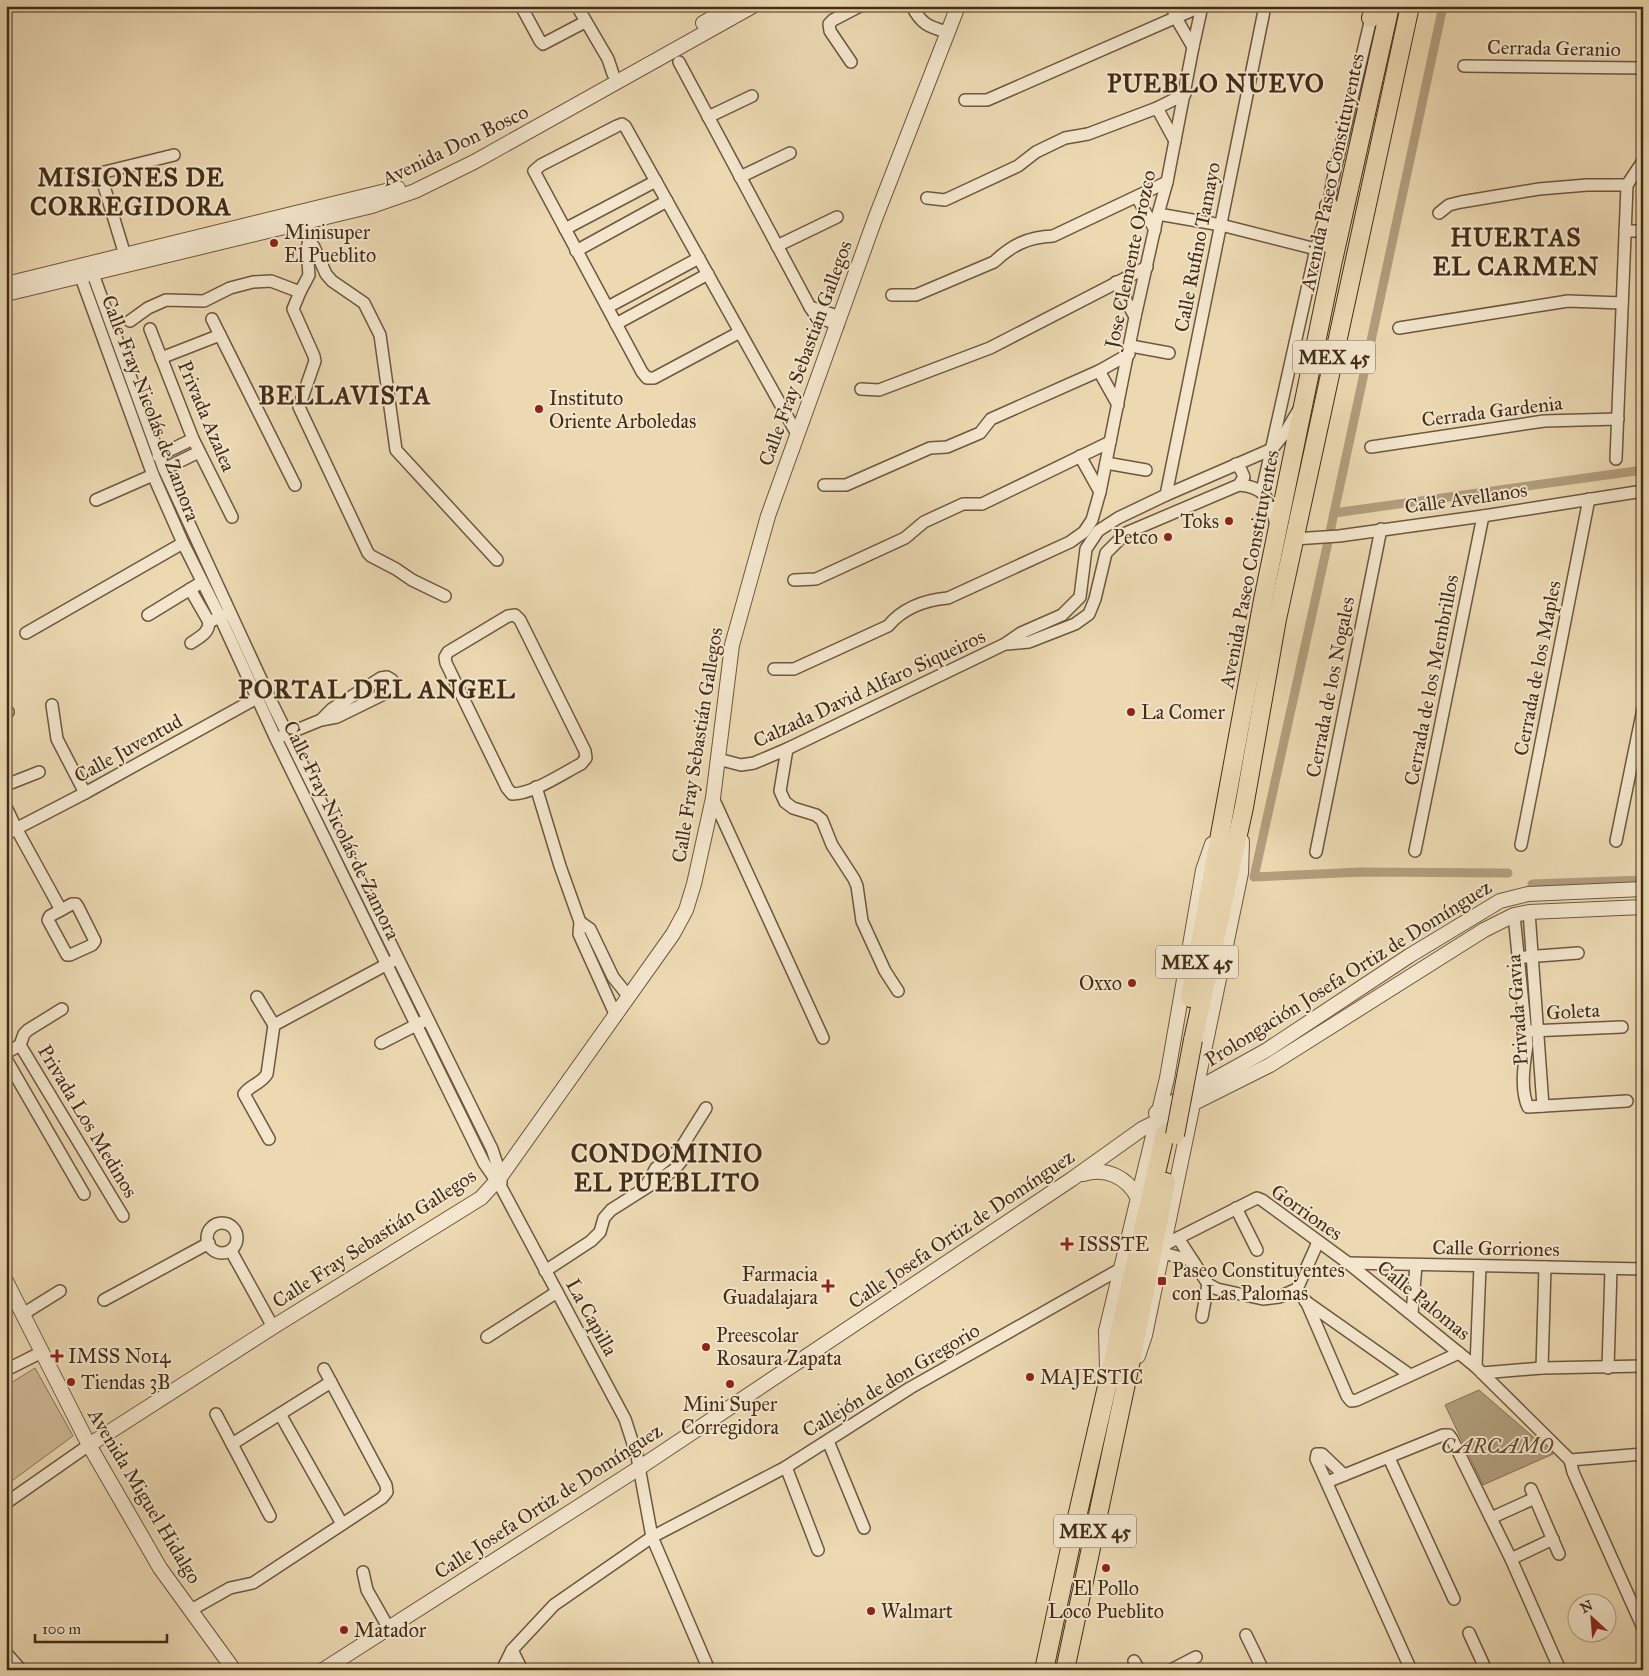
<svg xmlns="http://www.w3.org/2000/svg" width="1649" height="1676" font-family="'IM FELL Great Primer',serif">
	<rect width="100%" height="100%" fill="#ecd9b2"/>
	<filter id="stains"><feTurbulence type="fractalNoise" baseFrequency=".004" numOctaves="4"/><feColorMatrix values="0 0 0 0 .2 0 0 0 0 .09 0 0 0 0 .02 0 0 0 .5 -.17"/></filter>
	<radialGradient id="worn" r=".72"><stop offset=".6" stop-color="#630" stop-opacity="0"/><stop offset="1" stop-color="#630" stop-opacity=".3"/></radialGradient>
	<path fill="#cfbc98" stroke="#887458" d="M35,1368L73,1436L9,1483L6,1478V1386Z"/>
	<path fill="#b29f7e" stroke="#857155" d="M1479,1390L1553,1454L1483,1485L1445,1405Z"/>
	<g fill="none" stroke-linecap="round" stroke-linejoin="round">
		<g stroke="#b29f7e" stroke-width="9">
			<path d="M1443,6L1334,513L1643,470"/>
			<path d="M1330,532L1334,513"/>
			<path d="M1328,542L1254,877L1361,872L1508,873"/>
			<path d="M1532,884L1643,880"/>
		</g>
		<defs>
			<g id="minor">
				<path d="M521,6L540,41L543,44L585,22"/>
				<path d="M577,6L608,59L613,74"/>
				<path d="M912,6C921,24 929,27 947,32"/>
				<path d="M1172,6L1176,18L1193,47"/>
				<path d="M679,62L810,307L816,316L838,325"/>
				<path d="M851,62L830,31L829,24L833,20L860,6"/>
				<path d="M1464,66L1643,68"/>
				<path d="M965,100H987L994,97L1202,6"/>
				<path d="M1157,108L1175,141"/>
				<path d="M708,117L752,96"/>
				<path d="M100,173L125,255"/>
				<path d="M740,177L790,153"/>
				<path d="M76,179L174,155"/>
				<path d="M1137,197L1155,230"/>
				<path d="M927,198L945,200L1018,166L1036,152L1065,138L1088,134L1157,108L1185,94"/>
				<path d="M1439,213L1449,205L1461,202L1539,189L1587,185H1627"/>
				<path d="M1158,214L1221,225L1316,249"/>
				<path d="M303,216L309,240L314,247L326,274L332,281L364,303L380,335L396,450L497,560"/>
				<path d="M565,229L656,181"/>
				<path d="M1625,231H1643"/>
				<path d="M777,246L837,217"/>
				<path d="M576,251L667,201"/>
				<path d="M90,266L164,469L272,703L492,1149L501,1176V1183"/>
				<path d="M78,269L153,475L183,543L220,617L276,739L484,1163L502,1189L625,1419L637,1456L652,1537L709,1670"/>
				<path d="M1116,282L1135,317"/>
				<path d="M300,292L293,309L314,356L315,361L299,407L368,553L371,556L396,569L412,580L445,596"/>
				<path d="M892,295H916L994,262C1012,245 1028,237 1053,236L1167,182"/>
				<path d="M608,307L699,258"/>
				<path d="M810,307L840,317"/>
				<path d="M212,319L295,485"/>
				<path d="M130,321L148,308L166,300L204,301L230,288L253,282L271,281L300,292L309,275L307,249L309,240"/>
				<path d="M616,324L708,274"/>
				<path d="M1399,328L1568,301L1622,303"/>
				<path d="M150,329L193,439L232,517"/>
				<path d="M740,332L654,378H647L642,372L534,171L541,165L617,126L622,124L625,126L797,434"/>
				<path d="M1131,346L1169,353"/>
				<path d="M161,358L220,335"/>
				<path d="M1099,371L1118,405"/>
				<path d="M861,389L879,390L990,348L1147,267"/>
				<path d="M1371,447L1544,421L1618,419"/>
				<path d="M158,456L193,439"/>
				<path d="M1080,456L1100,492"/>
				<path d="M1616,459L1627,185L1643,161"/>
				<path d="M1106,463L1146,470"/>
				<path d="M1236,464L1241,470L1244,477L1239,485"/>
				<path d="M164,469L199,452"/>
				<path d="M824,485H846L930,448L947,447L980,433L991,419L1099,371L1129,354"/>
				<path d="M1262,491L1316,249L1329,206L1332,183L1371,18V13"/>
				<path d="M1166,495L1265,6"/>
				<path d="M96,500L153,475"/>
				<path d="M1294,539L1339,536L1483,516L1643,491"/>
				<path d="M794,580L816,579L905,538L924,522L963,504H982L1110,442"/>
				<path d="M190,589L209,622L227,614"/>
				<path d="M148,615L202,582"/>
				<path d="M515,615L520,620L585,751L586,758L581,764C563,773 533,794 512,794L507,788L446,663L445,657L448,652L508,616Z"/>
				<path d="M26,633L183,543"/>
				<path d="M191,643C200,637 209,633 209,622"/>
				<path d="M1007,644L1029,642L1075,624L1089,614L1095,599L1106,553L1126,533L1239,485C1267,487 1270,501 1276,525"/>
				<path d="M774,669H794L888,626C903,608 925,600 948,598L1070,542L1084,532L1092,520L1100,492L1135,317L1158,214L1167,182L1193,47L1202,6"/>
				<path d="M52,705L57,739L85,793"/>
				<path d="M6,713L8,712"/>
				<path d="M282,736L321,720L337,717L390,691L393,685L392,680L387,677L381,678L332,709L321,720"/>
				<path d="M787,749L780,791L785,802L793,808L816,815L822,820L832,845L854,879L857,886L862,921L885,971L898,991"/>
				<path d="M718,759L741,765L754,763L787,749L1005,644L1021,633L1062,615L1080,597L1086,549L1098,531L1118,518L1166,495L1272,449L1285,433L1298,411"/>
				<path d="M6,785L39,772"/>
				<path d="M536,787L560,866L580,922L579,934L616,1016"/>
				<path d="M713,798L823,1038"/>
				<path d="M6,807L16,828L61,910"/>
				<path d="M6,834L85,793L264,694"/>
				<path d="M1616,841L1643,709"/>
				<path d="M1521,845L1589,499"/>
				<path d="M1415,851L1483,516"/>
				<path d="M1316,852L1381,529"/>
				<path d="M72,904H76L78,907L95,941L92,945L70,955H67L48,920L50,916Z"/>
				<path d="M1529,912L1543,1106"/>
				<path d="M1514,915L1527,1045C1524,1064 1520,1089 1528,1107L1627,1101"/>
				<path d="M580,922L590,929L613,977L629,997"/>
				<path d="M1525,957L1578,953"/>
				<path d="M257,997L274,1025"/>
				<path d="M1530,1031L1622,1027"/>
				<path d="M381,1043L422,1022"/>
				<path d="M20,1045L123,1216"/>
				<path d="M6,1053L20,1045L24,1034L28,1030L62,1009"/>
				<path d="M6,1059L84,1194"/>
				<path d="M269,1139L244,1094C250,1085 261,1084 267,1074L274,1025L393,961"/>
				<path d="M646,1186L656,1168L681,1148L706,1108"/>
				<path d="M1236,1208L1257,1250"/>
				<circle cx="222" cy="1238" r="15"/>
				<path d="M1178,1238L1208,1284L1217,1289L1263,1299L1279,1297L1297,1289L1318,1242"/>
				<path d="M1164,1245L1257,1198L1262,1200L1348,1263L1459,1353L1476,1367L1570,1460L1573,1472L1643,1628"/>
				<path d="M231,1251L273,1327"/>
				<path d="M1163,1253L1193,1261"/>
				<path d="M1348,1263L1643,1269"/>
				<path d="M545,1271L591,1241L600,1232L604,1218L611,1210L674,1170L683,1159L681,1148"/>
				<path d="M104,1300L209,1243"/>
				<path d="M1305,1301L1410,1375"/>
				<path d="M1306,1301L1347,1396L1351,1401L1357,1400L1459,1353"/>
				<path d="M23,1314L60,1291"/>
				<path d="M1412,1314L1416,1265"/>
				<path d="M1202,1317L1208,1284"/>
				<path d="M487,1337L557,1292"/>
				<path d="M1476,1367L1480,1266"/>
				<path d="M1542,1368L1545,1267"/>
				<path d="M1608,1368L1611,1269"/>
				<path d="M6,1370L42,1352"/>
				<path d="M1482,1373L1542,1368L1643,1366"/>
				<path d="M216,1414L270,1516"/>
				<path d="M280,1414L342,1524"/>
				<path d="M828,1441L864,1528"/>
				<path d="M232,1444L331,1382"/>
				<path d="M1389,1458L1454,1599"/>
				<path d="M1570,1460L1643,1454"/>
				<path d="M786,1467L818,1550"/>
				<path d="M1344,1475L1322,1454H1317L1316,1459L1411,1670"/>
				<path d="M1327,1482L1443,1435H1449L1452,1439L1511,1559L1560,1670"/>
				<path d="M1531,1489L1559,1554"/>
				<path d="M6,1503L89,1445"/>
				<path d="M1491,1518L1535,1498"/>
				<path d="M1511,1559L1553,1539"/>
				<path d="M363,1572L367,1590L388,1627"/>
				<path d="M191,1610L230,1588L253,1583L382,1498L387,1492L386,1485L324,1369"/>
				<path d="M1469,1633L1486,1670"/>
				<path d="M1246,1635L1263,1670"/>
				<path d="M512,1650L522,1670"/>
				<path d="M6,1653L21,1670"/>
				<path d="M1134,1661L1139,1670"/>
				<path d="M502,1670L512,1650L554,1605L652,1537L786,1467L910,1388L1122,1268"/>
				<path d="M1171,1670L1196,1657"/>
			</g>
			<g id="tertiary">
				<path d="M703,23L733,6"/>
				<path d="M6,284L398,188"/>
				<path d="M6,294L372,206L415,191L474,162L753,6"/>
				<path d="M1156,1113L1159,1110L1267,1050L1409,956L1500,901L1528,894L1643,889"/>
				<path d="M1083,1174C1106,1167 1127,1177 1138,1198"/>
				<path d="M6,1281L89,1445L160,1568L234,1670"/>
				<path d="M1138,1356L1145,1335L1241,873L1242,841"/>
				<path d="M1107,1368L1106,1331L1167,1078L1203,870L1212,844"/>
				<path d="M89,1445L273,1327L481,1198L501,1176L673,934L686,910L694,884L713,798L732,645L768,516L875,219L958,6"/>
				<path d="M323,1670L639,1468L1072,1179L1142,1129L1270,1065L1484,930L1514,915L1529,912L1643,907"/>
			</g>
			<g id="trunk">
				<path d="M1371,18L1375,6"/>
				<path d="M1329,206L1331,245"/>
				<path d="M1190,998L1263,600L1332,265L1390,6"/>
				<path d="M1193,1040L1244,807L1277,619L1410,6"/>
				<path d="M1044,1670L1072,1539L1165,1134"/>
				<path d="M1065,1670L1134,1346L1166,1182"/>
			</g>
		</defs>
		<use href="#minor" stroke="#6c583e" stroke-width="14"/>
		<use href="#tertiary" stroke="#6c583e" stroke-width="16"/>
		<use href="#trunk" stroke="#422d18" stroke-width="20"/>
		<use href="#minor" stroke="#f3e6cd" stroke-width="11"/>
		<use href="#tertiary" stroke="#f3e6cd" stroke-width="14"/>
		<use href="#trunk" stroke="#ecd9b2" stroke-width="18"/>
		<defs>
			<path id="trunk-bridge" d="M1175,1135L1193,1040"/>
		</defs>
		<use href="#trunk-bridge" stroke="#422d18" stroke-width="20" stroke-linecap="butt"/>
		<use href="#trunk-bridge" stroke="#ecd9b2" stroke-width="18"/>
	</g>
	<g fill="#8f2418" stroke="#f3e6cd" stroke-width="2">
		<circle cx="274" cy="243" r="5"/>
		<circle cx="539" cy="409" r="5"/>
		<circle cx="1229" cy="521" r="5"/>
		<circle cx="1168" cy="537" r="5"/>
		<circle cx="1131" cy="712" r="5"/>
		<circle cx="1132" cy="983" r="5"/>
		<path d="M1064.5 1236.5h5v5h5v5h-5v5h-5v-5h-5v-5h5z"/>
		<rect x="1157" y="1276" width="10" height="10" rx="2.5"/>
		<path d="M825.5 1278.5h5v5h5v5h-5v5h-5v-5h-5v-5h5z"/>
		<circle cx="706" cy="1347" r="5"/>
		<path d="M54.5 1348.5h5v5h5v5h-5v5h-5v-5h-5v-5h5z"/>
		<circle cx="1030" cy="1377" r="5"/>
		<circle cx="71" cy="1382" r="5"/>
		<circle cx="730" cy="1384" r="5"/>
		<circle cx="1106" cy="1568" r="5"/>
		<circle cx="871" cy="1611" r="5"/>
		<circle cx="344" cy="1630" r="5"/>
	</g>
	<g text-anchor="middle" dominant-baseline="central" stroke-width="4" stroke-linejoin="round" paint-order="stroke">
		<g fill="#f3e6cd" stroke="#77644e" stroke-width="1">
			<rect x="1293" y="340.5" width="82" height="33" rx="4"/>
			<rect x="1156" y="945.5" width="82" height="33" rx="4"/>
			<rect x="1054" y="1514.5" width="82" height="33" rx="4"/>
		</g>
		<g font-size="19" font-weight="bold" fill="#422d18">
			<text x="1334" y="357">MEX 45</text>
			<text x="1197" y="962">MEX 45</text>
			<text x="1095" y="1531">MEX 45</text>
		</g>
		<g font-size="20" fill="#422d18" stroke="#f3e6cd">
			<text transform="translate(1554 48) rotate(1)">Cerrada Geranio</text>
			<text transform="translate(455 145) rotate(-26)">Avenida Don Bosco</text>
			<text transform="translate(1332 172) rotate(-78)">Avenida Paseo Constituyentes</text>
			<text transform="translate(1197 247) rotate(-79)">Calle Rufino Tamayo</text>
			<text transform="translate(1130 259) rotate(-78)">Jose Clemente Orozco</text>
			<text transform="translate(805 353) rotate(-70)">Calle Fray Sebastián Gallegos</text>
			<text transform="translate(151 408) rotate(69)">Calle Fray Nicolás de Zamora</text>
			<text transform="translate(1492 411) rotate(-7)">Cerrada Gardenia</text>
			<text transform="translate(207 416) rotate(67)">Privada Azalea</text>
			<text transform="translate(1466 498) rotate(-8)">Calle Avellanos</text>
			<text transform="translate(1249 569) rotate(-79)">Avenida Paseo Constituyentes</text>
			<text transform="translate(1537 668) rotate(-79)">Cerrada de los Maples</text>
			<text transform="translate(1431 680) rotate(-79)">Cerrada de los Membrillos</text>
			<text transform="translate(1330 687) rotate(-79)">Cerrada de los Nogales</text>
			<text transform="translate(869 688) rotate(-25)">Calzada David Alfaro Siqueiros</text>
			<text transform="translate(697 745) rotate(-81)">Calle Fray Sebastián Gallegos</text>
			<text transform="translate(128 748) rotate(-29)">Calle Juventud</text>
			<text transform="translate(342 830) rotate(64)">Calle Fray Nicolás de Zamora</text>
			<text transform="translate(1348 973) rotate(-32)">Prolongación Josefa Ortiz de Domínguez</text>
			<text transform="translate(1517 1010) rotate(-94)">Privada Gavia</text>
			<text transform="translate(1573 1011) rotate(-3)">Goleta</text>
			<text transform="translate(88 1121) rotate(59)">Privada Los Medinos</text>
			<text transform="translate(1307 1212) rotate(35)">Gorriones</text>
			<text transform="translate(961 1229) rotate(-34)">Calle Josefa Ortiz de Domínguez</text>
			<text transform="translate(374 1238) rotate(-33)">Calle Fray Sebastián Gallegos</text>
			<text transform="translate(1496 1248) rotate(1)">Calle Gorriones</text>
			<text transform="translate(1424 1300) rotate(39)">Calle Palomas</text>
			<text transform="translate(592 1317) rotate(61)">La Capilla</text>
			<text transform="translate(891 1380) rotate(-31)">Callejón de don Gregorio</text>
			<text transform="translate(145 1496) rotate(59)">Avenida Miguel Hidalgo</text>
			<text transform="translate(548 1501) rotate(-33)">Calle Josefa Ortiz de Domínguez</text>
		</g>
		<g font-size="20" fill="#422d18" stroke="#f3e6cd" text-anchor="start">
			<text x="284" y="232">Minisuper<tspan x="284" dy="23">El Pueblito</tspan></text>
			<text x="549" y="398">Instituto<tspan x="549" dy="23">Oriente Arboledas</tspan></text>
			<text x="1219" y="521" text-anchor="end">Toks</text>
			<text x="1158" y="537" text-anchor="end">Petco</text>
			<text x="1141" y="712">La Comer</text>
			<text x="1122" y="983" text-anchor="end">Oxxo</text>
			<text x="1078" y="1244">ISSSTE</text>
			<text x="1172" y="1270">Paseo Constituyentes<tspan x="1172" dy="23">con Las Palomas</tspan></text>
			<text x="818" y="1274" text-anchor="end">Farmacia<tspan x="818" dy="23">Guadalajara</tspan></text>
			<text x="716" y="1335">Preescolar<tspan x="716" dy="23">Rosaura Zapata</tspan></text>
			<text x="68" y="1356">IMSS No14</text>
			<text x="1040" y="1377">MAJESTIC</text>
			<text x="81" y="1382">Tiendas 3B</text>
			<text x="730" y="1404" text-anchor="middle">Mini Super<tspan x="730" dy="23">Corregidora</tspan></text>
			<text x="1106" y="1588" text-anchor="middle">El Pollo<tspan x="1106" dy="23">Loco Pueblito</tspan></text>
			<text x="881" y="1611">Walmart</text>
			<text x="354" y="1630">Matador</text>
		</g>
		<g font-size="21" font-style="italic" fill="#5e4a32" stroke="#f3e6cd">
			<text x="1497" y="1446">CARCAMO</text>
		</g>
		<g font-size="25" font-weight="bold" letter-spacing="1" fill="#422d18" stroke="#f3e6cd">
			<text x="1216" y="83">PUEBLO NUEVO</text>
			<text x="131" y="177">MISIONES DE<tspan x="131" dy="29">CORREGIDORA</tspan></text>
			<text x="1516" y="237">HUERTAS<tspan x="1516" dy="29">EL CARMEN</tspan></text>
			<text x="345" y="395">BELLAVISTA</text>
			<text x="377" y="689">PORTAL DEL ANGEL</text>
			<text x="667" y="1153">CONDOMINIO<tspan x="667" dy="29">EL PUEBLITO</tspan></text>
		</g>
	</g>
	<rect width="1649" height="1676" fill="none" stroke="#ecd9b2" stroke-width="25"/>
	<rect x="8" y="8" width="1634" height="1661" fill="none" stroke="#422d18" stroke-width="2.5"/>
	<rect x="12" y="12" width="1624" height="1651" fill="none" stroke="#422d18"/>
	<g transform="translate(1592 1618) rotate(334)"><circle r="24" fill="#f3e6cd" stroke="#ac9c85"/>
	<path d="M0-4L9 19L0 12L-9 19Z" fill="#8f2418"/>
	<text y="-8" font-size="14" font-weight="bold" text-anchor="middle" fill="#422d18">N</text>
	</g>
	<path d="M35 1634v8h132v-8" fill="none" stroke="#422d18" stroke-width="2.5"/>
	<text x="42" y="1634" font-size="15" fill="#422d18" stroke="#f3e6cd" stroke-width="4" paint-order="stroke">100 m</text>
	<rect width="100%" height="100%" filter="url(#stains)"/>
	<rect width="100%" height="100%" fill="url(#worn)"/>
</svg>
